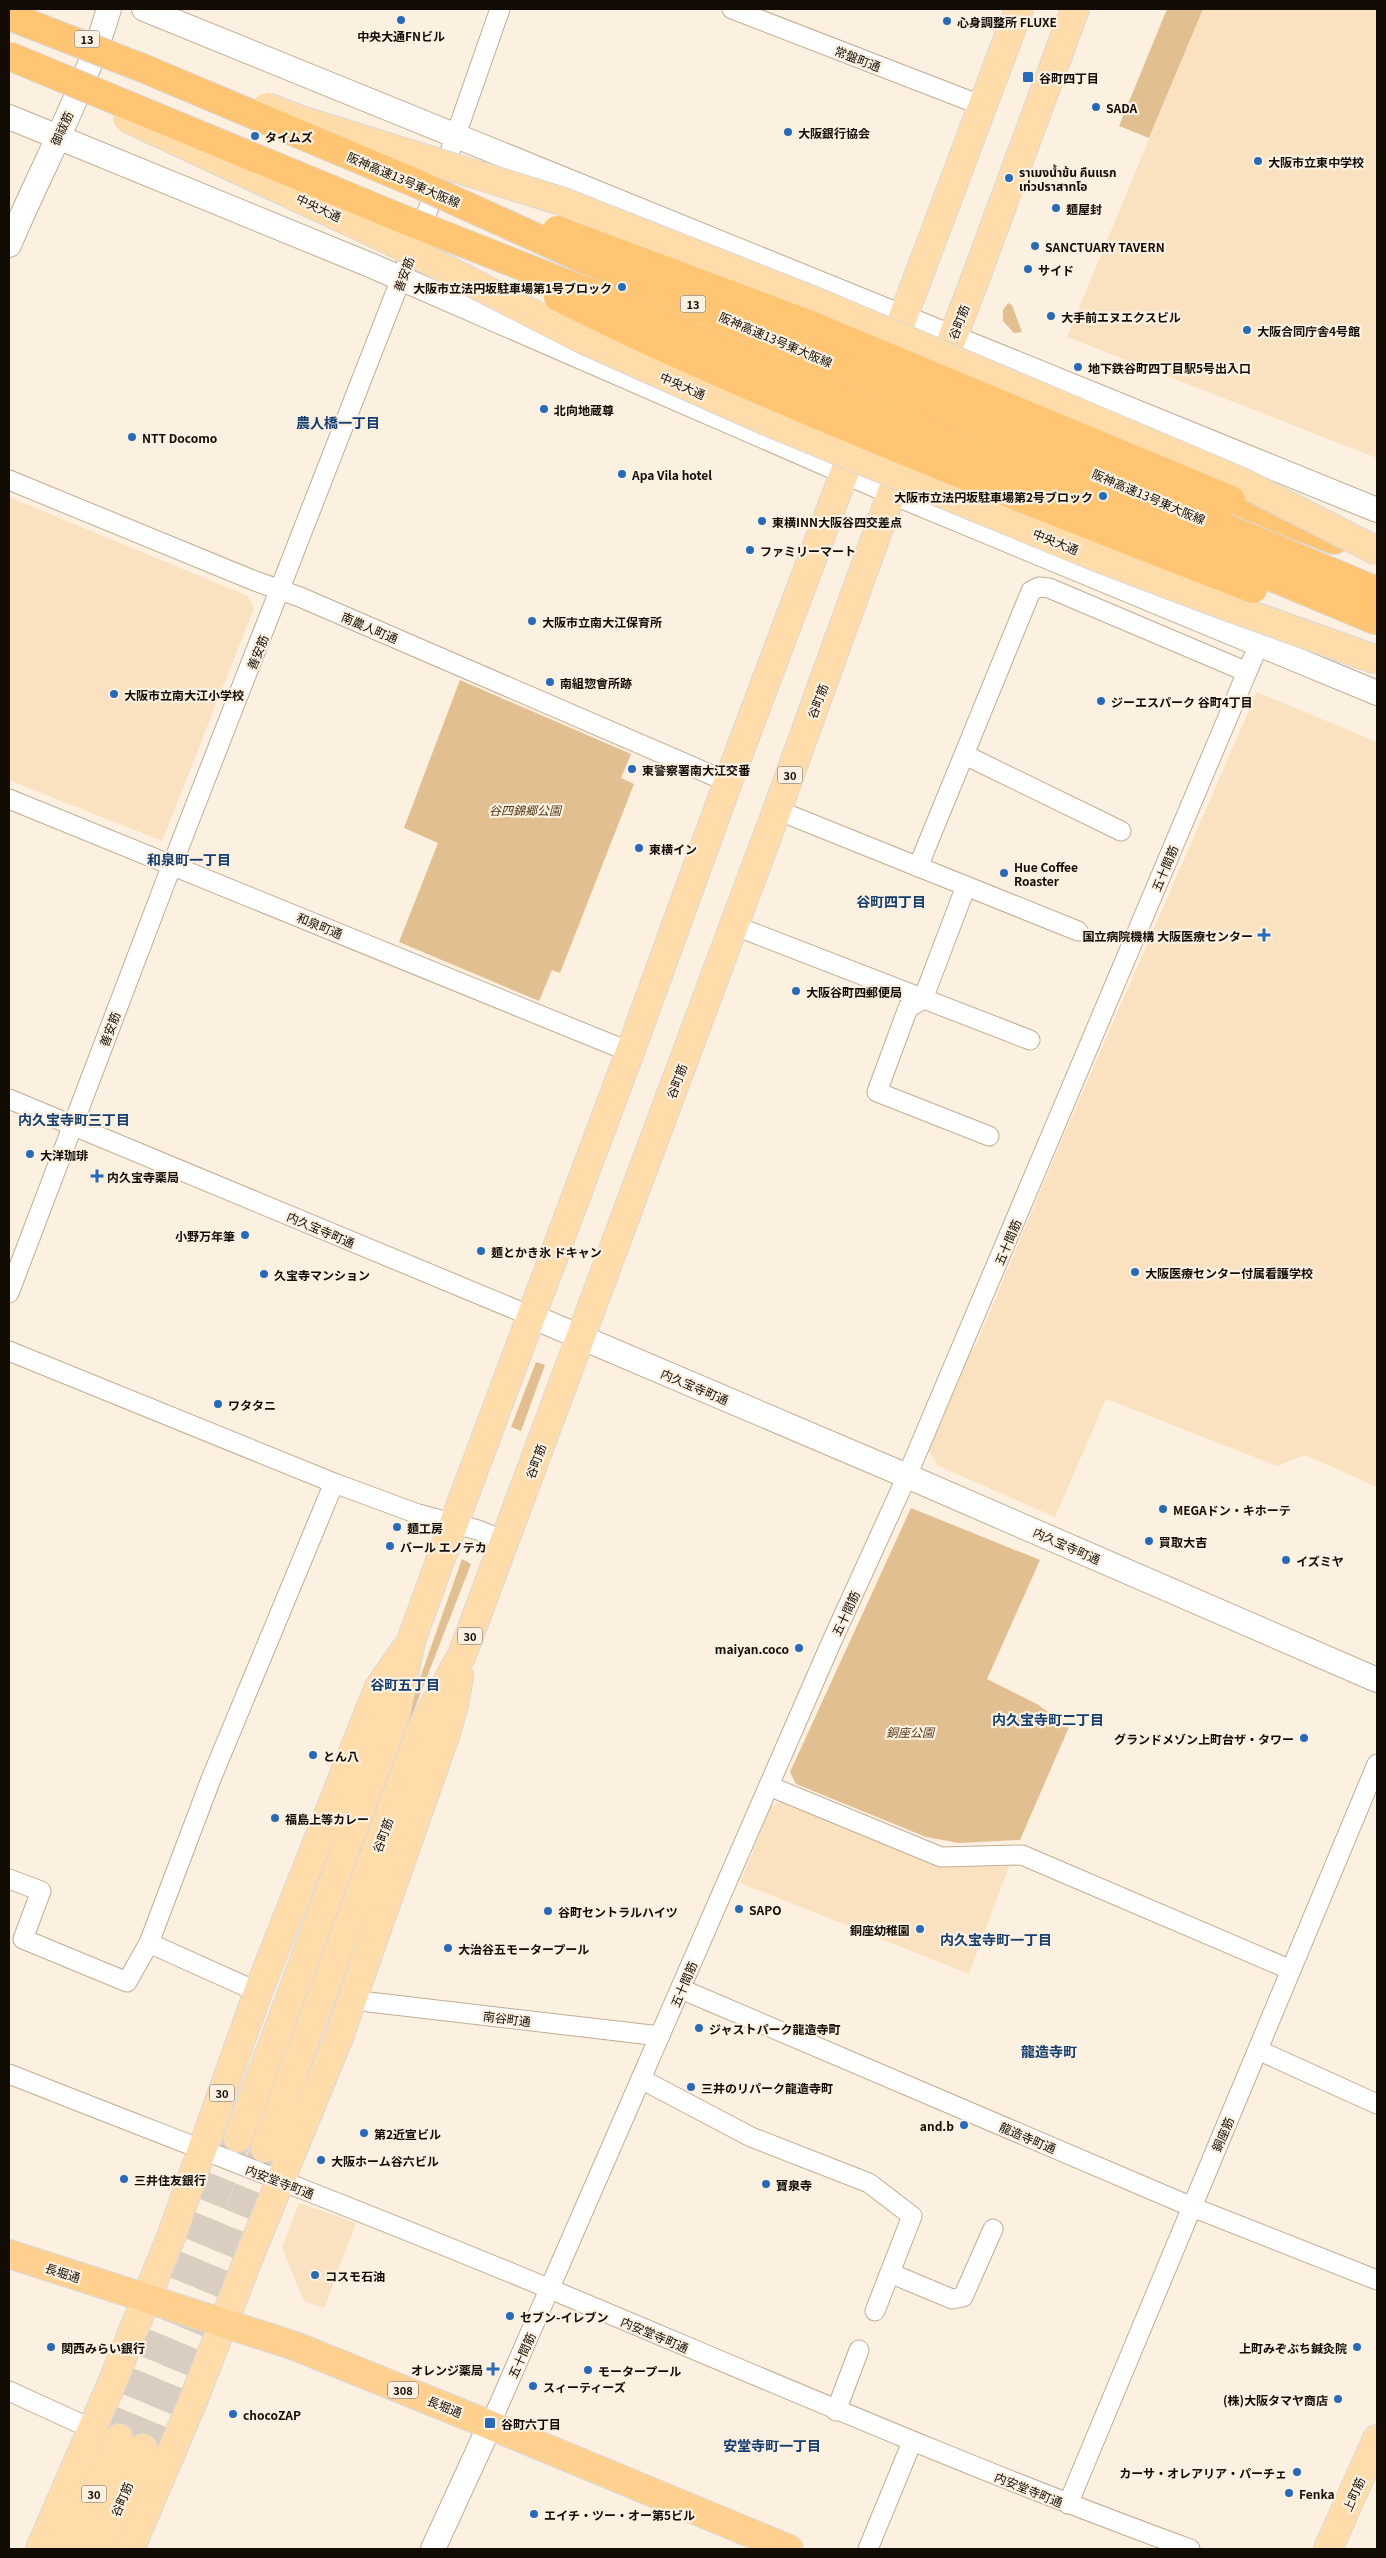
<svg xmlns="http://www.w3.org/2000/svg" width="1386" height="2558" font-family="Georgia,'Noto Sans JP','Noto Sans Thai',serif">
	<rect width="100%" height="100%" fill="#fcf0e0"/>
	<g fill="#fae2c0">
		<path d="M1203,9H1377V458L1067,337Z"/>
		<path d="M9,497L248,596L254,608L162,841L9,780Z"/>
		<path d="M1257,692L1377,742V1487L1305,1455L1277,1466L1106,1399L1055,1517L938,1466L924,1443L960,1363L976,1345L1067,1128Z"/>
		<path d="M783,1802L938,1867L1009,1866L969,1974L740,1883L771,1806Z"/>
		<path d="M299,2203L356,2223L324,2308L304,2301L282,2248Z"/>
	</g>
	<g fill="#e2bf90">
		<path d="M1167,9H1203L1149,138L1119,126Z"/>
		<path d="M1008,303L1012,305L1022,332L1014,333L1003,321V310Z"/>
		<path d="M460,680L631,754L621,778L634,784L560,973L552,970L539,1001L399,942L438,843L404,828Z"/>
		<path d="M536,1362L545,1365L521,1431L511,1427Z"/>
		<path d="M911,1508L1040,1560L987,1679L1037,1704L1069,1727L1020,1840L959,1843L926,1837L796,1784L790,1772Z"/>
		<path d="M462,1559L471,1564L393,1764L390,1763Z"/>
	</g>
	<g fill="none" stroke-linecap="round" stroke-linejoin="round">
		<g stroke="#d9cebf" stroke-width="28" stroke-dasharray="28 14" stroke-linecap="butt">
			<path d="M119,2438L238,2138"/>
			<path d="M143,2448L265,2148"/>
		</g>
		<defs>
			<g id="minor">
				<path d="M732,9L983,106"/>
				<path d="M9,480L255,581L300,597L728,782"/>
				<path d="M965,755L1121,831"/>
				<path d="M9,799L630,1052"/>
				<path d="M777,810L1078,931"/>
				<path d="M918,867L1031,591L1039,587L1049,588L1247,672L1259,644"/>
				<path d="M966,886L923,999L908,1008L877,1092L989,1136"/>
				<path d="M733,925L1030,1040"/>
				<path d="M9,1099L531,1316"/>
				<path d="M9,1293L165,883L445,166L500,9"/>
				<path d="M9,1351L334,1483L418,1514L478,1530L505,1541"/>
				<path d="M769,1786L941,1857L1022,1855L1291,1970"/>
				<path d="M9,1879L41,1891L23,1939L127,1982L149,1943"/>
				<path d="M681,1989L1192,2207L1377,2280"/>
				<path d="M258,1992L149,1943L211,1779L334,1483"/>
				<path d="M354,1997L369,2002L660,2036"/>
				<path d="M1258,2050L1377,2104"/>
				<path d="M9,2074C189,2145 371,2214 550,2289C763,2378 973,2470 1190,2549"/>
				<path d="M641,2079L751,2137L869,2183L912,2216L875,2311"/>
				<path d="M890,2273L952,2299L963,2297L993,2229"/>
				<path d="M9,2391L92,2429"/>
				<path d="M836,2411L859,2350"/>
				<path d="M490,2425L831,1643L907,1476L1247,672"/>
				<path d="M1068,2504L1377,1764"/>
				<path d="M868,2549L912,2442"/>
			</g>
			<g id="tertiary">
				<path d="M144,9L1377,510"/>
				<path d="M9,117L370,265L892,492L1377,693"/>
				<path d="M9,245C42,167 85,90 109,9"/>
				<path d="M531,1316L907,1476L1377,1680"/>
				<path d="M433,2549L490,2425"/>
			</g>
			<g id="primary">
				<path d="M238,2138L395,1716L411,1641L445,1547L630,1052L728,782L1019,9"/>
				<path d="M265,2148L423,1725L462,1655L777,810L892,492L971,290L1075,9"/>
				<path d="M40,2549L112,2383L171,2237L258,1992L378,1689L404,1651"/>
				<path d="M70,2549L119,2438"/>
				<path d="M99,2549L143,2448"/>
				<path d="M130,2549L193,2401L249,2257L339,2037L446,1733L454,1705L459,1676"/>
				<path d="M1328,2549L1377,2439"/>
			</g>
			<path id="trunk" d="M9,2254L295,2346L490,2425L789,2549"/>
			<path id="motorway" d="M1231,500L1334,540"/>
		</defs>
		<use href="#minor" stroke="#c0ad93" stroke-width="21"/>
		<use href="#tertiary" stroke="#c0ad93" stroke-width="26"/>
		<use href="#primary" stroke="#d9d8d7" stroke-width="30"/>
		<use href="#trunk" stroke="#d9d8d7" stroke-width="30"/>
		<use href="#motorway" stroke="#d9d8d7" stroke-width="30"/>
		<use href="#minor" stroke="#fff" stroke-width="19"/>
		<use href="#tertiary" stroke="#fff" stroke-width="24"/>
		<use href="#primary" stroke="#ffdcaa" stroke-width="28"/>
		<use href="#trunk" stroke="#ffd08e" stroke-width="28"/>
		<use href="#motorway" stroke="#ffc572" stroke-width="28"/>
		<defs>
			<g id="primary-bridge">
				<path d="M267,107L298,119L561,201L817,302L1242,482L1377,551"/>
				<path d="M127,118L391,241L584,340L766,421L1096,557L1223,605L1377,660"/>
			</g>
			<g id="motorway-bridge">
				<path d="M9,16L145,69L420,185L588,261L1377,591"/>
				<path d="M9,56L405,220L613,302L1377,621"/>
				<path d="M557,230L808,324L1231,500"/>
				<path d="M558,297C661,349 767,394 873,438C999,490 1126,540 1253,589"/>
			</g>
		</defs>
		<use href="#primary-bridge" stroke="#d9d8d7" stroke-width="30" stroke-linecap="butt"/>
		<use href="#motorway-bridge" stroke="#d9d8d7" stroke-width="30" stroke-linecap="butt"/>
		<use href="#primary-bridge" stroke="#ffdcaa" stroke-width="28"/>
		<use href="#motorway-bridge" stroke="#ffc572" stroke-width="28"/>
	</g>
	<g fill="#266bbb" stroke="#fcf0e0" stroke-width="2">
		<circle cx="401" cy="20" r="5"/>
		<circle cx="947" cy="21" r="5"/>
		<rect x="1022" y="71" width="12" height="12" rx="2.5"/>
		<circle cx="1096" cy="107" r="5"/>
		<circle cx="788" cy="132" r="5"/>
		<circle cx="255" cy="136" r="5"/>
		<circle cx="1258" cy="161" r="5"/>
		<circle cx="1009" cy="178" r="5"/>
		<circle cx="1056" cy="208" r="5"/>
		<circle cx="1035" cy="246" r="5"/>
		<circle cx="1028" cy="269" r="5"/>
		<circle cx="622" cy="287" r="5"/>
		<circle cx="1051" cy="316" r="5"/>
		<circle cx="1247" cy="330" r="5"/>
		<circle cx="1078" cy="367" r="5"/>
		<circle cx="544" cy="409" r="5"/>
		<circle cx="132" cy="437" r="5"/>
		<circle cx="622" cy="474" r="5"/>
		<circle cx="1103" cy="496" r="5"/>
		<circle cx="762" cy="521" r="5"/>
		<circle cx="750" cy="550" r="5"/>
		<circle cx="532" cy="621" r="5"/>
		<circle cx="550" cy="682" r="5"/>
		<circle cx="114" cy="694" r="5"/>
		<circle cx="1101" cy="701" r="5"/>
		<circle cx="632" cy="769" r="5"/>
		<circle cx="639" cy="848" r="5"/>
		<circle cx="1004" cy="873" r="5"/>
		<path d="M1261.5 927.5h5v5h5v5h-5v5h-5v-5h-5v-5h5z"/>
		<circle cx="796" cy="991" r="5"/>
		<circle cx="30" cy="1154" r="5"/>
		<path d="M94.5 1168.5h5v5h5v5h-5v5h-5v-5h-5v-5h5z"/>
		<circle cx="245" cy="1235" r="5"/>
		<circle cx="481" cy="1251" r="5"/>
		<circle cx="1135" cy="1272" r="5"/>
		<circle cx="264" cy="1274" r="5"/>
		<circle cx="218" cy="1404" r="5"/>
		<circle cx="1163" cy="1509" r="5"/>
		<circle cx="397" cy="1527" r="5"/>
		<circle cx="1149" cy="1541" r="5"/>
		<circle cx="390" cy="1546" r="5"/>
		<circle cx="1286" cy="1560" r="5"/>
		<circle cx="799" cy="1648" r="5"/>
		<circle cx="1304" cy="1738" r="5"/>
		<circle cx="313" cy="1755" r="5"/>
		<circle cx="275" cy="1818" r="5"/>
		<circle cx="739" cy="1909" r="5"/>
		<circle cx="548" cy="1911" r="5"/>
		<circle cx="920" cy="1929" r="5"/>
		<circle cx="448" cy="1948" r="5"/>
		<circle cx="699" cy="2028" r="5"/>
		<circle cx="691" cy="2087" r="5"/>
		<circle cx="964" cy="2125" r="5"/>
		<circle cx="364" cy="2133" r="5"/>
		<circle cx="321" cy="2160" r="5"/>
		<circle cx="124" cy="2179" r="5"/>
		<circle cx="766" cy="2184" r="5"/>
		<circle cx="315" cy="2275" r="5"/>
		<circle cx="510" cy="2316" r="5"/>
		<circle cx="51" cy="2347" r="5"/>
		<circle cx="1357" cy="2347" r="5"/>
		<path d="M490.5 2361.5h5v5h5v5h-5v5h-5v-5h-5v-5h5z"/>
		<circle cx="588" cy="2370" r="5"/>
		<circle cx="533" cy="2386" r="5"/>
		<circle cx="1338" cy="2399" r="5"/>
		<circle cx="233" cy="2414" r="5"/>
		<rect x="484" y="2417" width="12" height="12" rx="2.5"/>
		<circle cx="1297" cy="2472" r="5"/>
		<circle cx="1289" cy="2493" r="5"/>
		<circle cx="534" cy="2514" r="5"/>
	</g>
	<g text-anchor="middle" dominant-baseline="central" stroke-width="4.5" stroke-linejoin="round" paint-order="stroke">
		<g fill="#fcf0e0" stroke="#585046" stroke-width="1">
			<rect x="74.5" y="30.5" width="25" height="17" rx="4"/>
			<rect x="680.5" y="295.5" width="25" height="17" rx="4"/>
			<rect x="777.5" y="766.5" width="25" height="17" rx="4"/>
			<rect x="457.5" y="1627.5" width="25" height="17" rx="4"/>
			<rect x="209.5" y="2084.5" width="25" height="17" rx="4"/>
			<rect x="388" y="2381.5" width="30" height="17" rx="4"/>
			<rect x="81.5" y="2485.5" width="25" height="17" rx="4"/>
		</g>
		<g font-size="11" font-weight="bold" fill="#120c04">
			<text x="87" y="39">13</text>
			<text x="693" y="304">13</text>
			<text x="790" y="775">30</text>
			<text x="470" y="1636">30</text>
			<text x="222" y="2093">30</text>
			<text x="403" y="2390">308</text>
			<text x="94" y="2494">30</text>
		</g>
		<g font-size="12" font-weight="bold" fill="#120c04" stroke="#fcf0e0" text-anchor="start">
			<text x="957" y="21">心身調整所 FLUXE</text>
			<text x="401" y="35" text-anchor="middle">中央大通FNビル</text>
			<text x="1039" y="77">谷町四丁目</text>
			<text x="1106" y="107">SADA</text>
			<text x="798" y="132">大阪銀行協会</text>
			<text x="265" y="136">タイムズ</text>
			<text x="1268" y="161">大阪市立東中学校</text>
			<text x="1019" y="171">ราเมงน้ำข้น คืนแรก<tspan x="1019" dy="14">เท่วปราสาทโอ</tspan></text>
			<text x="1066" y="208">麺屋封</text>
			<text x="1045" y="246">SANCTUARY TAVERN</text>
			<text x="1038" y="269">サイド</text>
			<text x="612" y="287" text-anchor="end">大阪市立法円坂駐車場第1号ブロック</text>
			<text x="1061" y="316">大手前エヌエクスビル</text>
			<text x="1257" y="330">大阪合同庁舎4号館</text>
			<text x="1088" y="367">地下鉄谷町四丁目駅5号出入口</text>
			<text x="554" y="409">北向地蔵尊</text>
			<text x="142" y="437">NTT Docomo</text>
			<text x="632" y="474">Apa Vila hotel</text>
			<text x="1093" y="496" text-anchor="end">大阪市立法円坂駐車場第2号ブロック</text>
			<text x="772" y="521">東横INN大阪谷四交差点</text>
			<text x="760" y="550">ファミリーマート</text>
			<text x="542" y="621">大阪市立南大江保育所</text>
			<text x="560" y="682">南組惣會所跡</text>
			<text x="124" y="694">大阪市立南大江小学校</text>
			<text x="1111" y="701">ジーエスパーク 谷町4丁目</text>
			<text x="642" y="769">東警察署南大江交番</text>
			<text x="649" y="848">東横イン</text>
			<text x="1014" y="866">Hue Coffee<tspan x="1014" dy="14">Roaster</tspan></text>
			<text x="1253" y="935" text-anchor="end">国立病院機構 大阪医療センター</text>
			<text x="806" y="991">大阪谷町四郵便局</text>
			<text x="40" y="1154">大洋珈琲</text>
			<text x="107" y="1176">内久宝寺薬局</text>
			<text x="235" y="1235" text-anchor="end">小野万年筆</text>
			<text x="491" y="1251">麺とかき氷 ドキャン</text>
			<text x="1145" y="1272">大阪医療センター付属看護学校</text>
			<text x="274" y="1274">久宝寺マンション</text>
			<text x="228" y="1404">ワタタニ</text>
			<text x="1173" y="1509">MEGAドン・キホーテ</text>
			<text x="407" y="1527">麺工房</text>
			<text x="1159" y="1541">買取大吉</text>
			<text x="400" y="1546">バール エノテカ</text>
			<text x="1296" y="1560">イズミヤ</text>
			<text x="789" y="1648" text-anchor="end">maiyan.coco</text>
			<text x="1294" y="1738" text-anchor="end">グランドメゾン上町台ザ・タワー</text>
			<text x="323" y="1755">とん八</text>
			<text x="285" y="1818">福島上等カレー</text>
			<text x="749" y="1909">SAPO</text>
			<text x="558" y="1911">谷町セントラルハイツ</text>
			<text x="910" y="1929" text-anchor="end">銅座幼稚園</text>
			<text x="458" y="1948">大治谷五モータープール</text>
			<text x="709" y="2028">ジャストパーク龍造寺町</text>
			<text x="701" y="2087">三井のリパーク龍造寺町</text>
			<text x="954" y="2125" text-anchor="end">and.b</text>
			<text x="374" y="2133">第2近宣ビル</text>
			<text x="331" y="2160">大阪ホーム谷六ビル</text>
			<text x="134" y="2179">三井住友銀行</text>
			<text x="776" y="2184">寶泉寺</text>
			<text x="325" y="2275">コスモ石油</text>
			<text x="520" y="2316">セブン-イレブン</text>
			<text x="61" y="2347">関西みらい銀行</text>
			<text x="1347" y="2347" text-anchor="end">上町みぞぶち鍼灸院</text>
			<text x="483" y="2369" text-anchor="end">オレンジ薬局</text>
			<text x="598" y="2370">モータープール</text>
			<text x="543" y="2386">スィーティーズ</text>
			<text x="1328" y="2399" text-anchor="end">(株)大阪タマヤ商店</text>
			<text x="243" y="2414">chocoZAP</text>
			<text x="501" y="2423">谷町六丁目</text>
			<text x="1287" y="2472" text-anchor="end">カーサ・オレアリア・パーチェ</text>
			<text x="1299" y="2493">Fenka</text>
			<text x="544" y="2514">エイチ・ツー・オー第5ビル</text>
		</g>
		<g font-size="12" fill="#120c04" stroke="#fcf0e0">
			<text transform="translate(858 58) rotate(21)">常盤町通</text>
			<text transform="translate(61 128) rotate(-65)">御祓筋</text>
			<text transform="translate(404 179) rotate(23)">阪神高速13号東大阪線</text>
			<text transform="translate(319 207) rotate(25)">中央大通</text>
			<text transform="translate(403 274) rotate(-70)">善安筋</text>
			<text transform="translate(958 322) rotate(-69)">谷町筋</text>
			<text transform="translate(776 339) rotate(23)">阪神高速13号東大阪線</text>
			<text transform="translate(683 385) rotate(24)">中央大通</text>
			<text transform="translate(1149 496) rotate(23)">阪神高速13号東大阪線</text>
			<text transform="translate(1056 541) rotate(22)">中央大通</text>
			<text transform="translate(370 627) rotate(23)">南農人町通</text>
			<text transform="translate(257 652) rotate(-68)">善安筋</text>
			<text transform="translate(817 701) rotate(-70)">谷町筋</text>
			<text transform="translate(1164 868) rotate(-67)">五十間筋</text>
			<text transform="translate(320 925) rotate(22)">和泉町通</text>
			<text transform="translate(109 1029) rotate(-69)">善安筋</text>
			<text transform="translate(676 1081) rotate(-70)">谷町筋</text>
			<text transform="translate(321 1229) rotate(23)">内久宝寺町通</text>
			<text transform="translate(1007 1242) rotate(-67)">五十間筋</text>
			<text transform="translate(695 1386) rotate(23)">内久宝寺町通</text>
			<text transform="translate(535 1461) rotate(-70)">谷町筋</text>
			<text transform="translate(1067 1545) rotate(24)">内久宝寺町通</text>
			<text transform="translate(845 1613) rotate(-65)">五十間筋</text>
			<text transform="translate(382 1835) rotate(-70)">谷町筋</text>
			<text transform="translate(683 1984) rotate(-67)">五十間筋</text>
			<text transform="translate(507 2018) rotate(7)">南谷町通</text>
			<text transform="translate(1222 2134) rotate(-67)">銅座筋</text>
			<text transform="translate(1028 2137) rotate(23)">龍造寺町通</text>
			<text transform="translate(280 2181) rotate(21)">内安堂寺町通</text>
			<text transform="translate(63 2272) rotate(18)">長堀通</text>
			<text transform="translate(655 2334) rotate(23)">内安堂寺町通</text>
			<text transform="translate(521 2355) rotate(-66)">五十間筋</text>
			<text transform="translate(445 2406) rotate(22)">長堀通</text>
			<text transform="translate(1029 2489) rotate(22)">内安堂寺町通</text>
			<text transform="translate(1353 2494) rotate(-66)">上町筋</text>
			<text transform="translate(121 2499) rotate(-67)">谷町筋</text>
		</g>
		<g font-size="12" font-style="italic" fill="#513a19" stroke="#fcf0e0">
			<text x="525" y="809">谷四錦郷公園</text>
			<text x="910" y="1731">銅座公園</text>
		</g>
		<g font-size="14" font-weight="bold" fill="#123e71" stroke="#fcf0e0">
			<text x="338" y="422">農人橋一丁目</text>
			<text x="189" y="859">和泉町一丁目</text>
			<text x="891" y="901">谷町四丁目</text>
			<text x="74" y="1119">内久宝寺町三丁目</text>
			<text x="405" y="1684">谷町五丁目</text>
			<text x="1048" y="1719">内久宝寺町二丁目</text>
			<text x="996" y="1939">内久宝寺町一丁目</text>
			<text x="1049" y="2051">龍造寺町</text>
			<text x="772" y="2445">安堂寺町一丁目</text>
		</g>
	</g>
	<rect width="1386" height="2558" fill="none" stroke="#120c04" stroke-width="20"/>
</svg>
